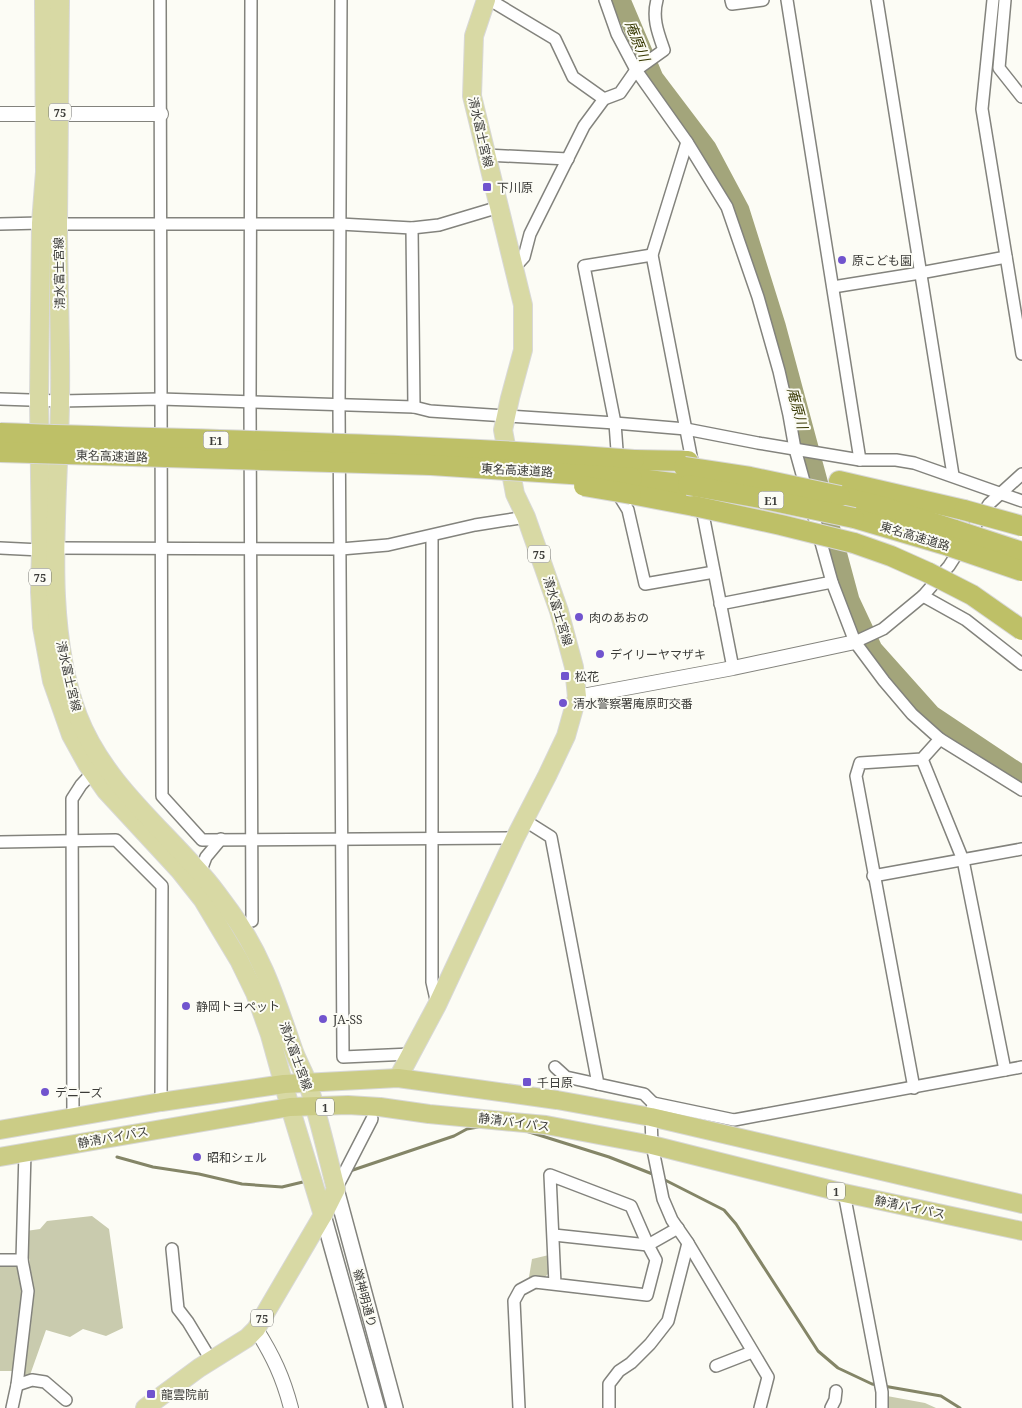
<svg xmlns="http://www.w3.org/2000/svg" width="1022" height="1408" font-family="'Noto Serif','Noto Sans JP',serif">
	<rect width="100%" height="100%" fill="#fcfcf5"/>
	<g fill="#c9cbae">
		<path d="M92,1216L109,1229L123,1328L106,1336L83,1329L70,1337L46,1330L30,1375H22L33,1294L26,1231L40,1229L47,1221Z"/>
		<path d="M549,1255L551,1271L545,1277H529L532,1259Z"/>
		<path d="M0,1266H18L23,1288L13,1371H0Z"/>
		<path d="M887,1396L925,1403L936,1408H886Z"/>
	</g>
	<g fill="none" stroke-linecap="round" stroke-linejoin="round">
		<g stroke="#848567" stroke-width="3">
			<path d="M526,1131L609,1157L655,1175"/>
			<path d="M117,1157L153,1167L199,1174L242,1184L282,1187L307,1181"/>
			<path d="M350,1171L454,1136L467,1129L478,1127"/>
			<path d="M661,1178L724,1210L736,1224L818,1351L838,1368L872,1384L941,1396L960,1408"/>
		</g>
		<path stroke="#a3a57b" stroke-width="19" d="M621,0L654,78L707,148L740,210L776,325L850,600L873,649L932,715L1022,775"/>
		<defs>
			<g id="minor">
				<path d="M160,0L162,796L202,840L515,838"/>
				<path d="M251,0L250,403L252,921"/>
				<path d="M341,0L339,406L343,1057L411,1054"/>
				<path d="M490,0L555,39L573,77L604,99"/>
				<path d="M605,0L617,34L636,70L687,142L727,207L758,297L779,371L789,415L795,449L832,582L855,642L884,681L912,714L940,739L1022,790"/>
				<path d="M731,0L732,4L763,0"/>
				<path d="M787,0L860,460"/>
				<path d="M877,0L953,475"/>
				<path d="M993,0L982,109L1022,354"/>
				<path d="M1005,0L999,68L1022,97"/>
				<path d="M687,142L652,255L693,466"/>
				<path d="M486,155L568,159"/>
				<path d="M0,224L41,223"/>
				<path d="M58,224H340L412,228L439,225L499,207"/>
				<path d="M412,228L414,407"/>
				<path d="M514,268L524,257L530,234L584,126L604,99L620,93L636,70L664,50C658,33 652,18 657,0"/>
				<path d="M833,287L920,273L1006,257"/>
				<path d="M0,399L60,401L160,399L414,407L430,411L615,423L686,429L758,443L860,460H896L914,463L1022,501"/>
				<path d="M618,464L615,423L584,266L652,255"/>
				<path d="M619,490L620,497L628,510L645,584L714,572"/>
				<path d="M701,504L733,668"/>
				<path d="M432,536V982L437,1004"/>
				<path d="M0,548L41,550"/>
				<path d="M56,548L341,549L388,545L475,525L526,517"/>
				<path d="M923,596L966,620L1022,664"/>
				<path d="M720,604L832,582"/>
				<path d="M855,642L883,629L923,596L949,566L989,504L1022,474"/>
				<path d="M922,759L963,860L1005,1070"/>
				<path d="M524,820L551,837L598,1084L644,1094L653,1103L651,1117L652,1145L663,1199L672,1220L688,1243L768,1377L760,1408"/>
				<path d="M0,842L116,840L162,886L161,1102"/>
				<path d="M200,873L206,857L221,839"/>
				<path d="M873,876L1022,849"/>
				<path d="M555,1067L566,1077L598,1084"/>
				<path d="M914,1088L856,776L860,763L922,759L940,739"/>
				<path d="M653,1103L734,1120L1022,1067"/>
				<path d="M73,1119L72,799L81,785L93,772"/>
				<path d="M336,1189L372,1119"/>
				<path d="M844,1193L882,1392V1408"/>
				<path d="M554,1235L648,1245L678,1228"/>
				<path d="M172,1249L178,1309L188,1322L211,1360"/>
				<path d="M0,1260H22"/>
				<path d="M716,1366L752,1352"/>
				<path d="M17,1385L32,1380L45,1382L66,1400"/>
				<path d="M12,1408L17,1385L28,1291L22,1260L25,1152"/>
				<path d="M519,1408L514,1301L520,1290L535,1282L647,1295L656,1260L648,1245L631,1206L550,1175L555,1284"/>
				<path d="M609,1408V1384L619,1371L631,1363L650,1344L668,1321L688,1243"/>
				<path d="M831,1408L835,1400L836,1391"/>
			</g>
			<g id="tertiary">
				<path d="M0,114H161"/>
				<path d="M577,697L733,668L855,642"/>
				<path d="M256,1329C273,1356 283,1377 291,1408"/>
			</g>
			<g id="secondary">
				<path d="M336,1189L395,1408"/>
				<path d="M323,1215L377,1408"/>
			</g>
			<g id="primary">
				<path d="M44,0L45,172L41,223L39,400L41,550L40,592L42,627L52,681L71,735L87,764L106,791L180,871L203,900L239,960L255,993L270,1035L290,1107L323,1215"/>
				<path d="M60,0C60,74 59,148 58,223C58,282 61,341 60,401C59,501 42,621 78,716C103,781 159,825 203,876C213,887 221,899 230,911C262,954 276,1000 293,1049C297,1061 304,1072 308,1084C319,1118 327,1154 336,1189L323,1215L256,1329L247,1338L199,1368L145,1408"/>
				<path d="M398,1078L437,1005L515,838L547,776L566,736L577,697L574,667L559,611L526,517L515,494L503,430L510,398L523,350V305L472,96L474,36L486,0"/>
			</g>
			<g id="trunk">
				<path d="M0,1130L161,1102L284,1084L398,1078L557,1100L651,1117L1022,1204"/>
				<path d="M0,1157L290,1107L348,1105L380,1107L429,1114L546,1125L652,1145L844,1193L1022,1231"/>
			</g>
			<g id="motorway">
				<path d="M634,460L688,461"/>
				<path d="M632,478L688,485"/>
				<path d="M839,481L964,510"/>
				<path d="M631,494L694,506"/>
				<path d="M840,496L887,508L955,530"/>
				<path d="M854,518L949,546"/>
				<path d="M854,543L891,556L929,573"/>
			</g>
		</defs>
		<use href="#minor" stroke="#83837d" stroke-width="14"/>
		<use href="#tertiary" stroke="#83837d" stroke-width="16"/>
		<use href="#secondary" stroke="#83837d" stroke-width="18"/>
		<use href="#primary" stroke="#d8d8d7" stroke-width="20"/>
		<use href="#trunk" stroke="#d8d8d7" stroke-width="20"/>
		<use href="#motorway" stroke="#d8d8d7" stroke-width="22"/>
		<use href="#minor" stroke="#fff" stroke-width="11"/>
		<use href="#tertiary" stroke="#fff" stroke-width="14"/>
		<use href="#secondary" stroke="#fff" stroke-width="15"/>
		<use href="#primary" stroke="#d8d9a4" stroke-width="18"/>
		<use href="#trunk" stroke="#cbcc86" stroke-width="18"/>
		<use href="#motorway" stroke="#bec067" stroke-width="20"/>
		<defs>
			<g id="motorway-bridge">
				<path d="M0,433C212,441 423,443 634,460"/>
				<path d="M0,452L431,465L632,478"/>
				<path d="M684,467L750,477L840,496"/>
				<path d="M688,485L760,498L854,518"/>
				<path d="M584,486L631,494"/>
				<path d="M694,506L781,525L854,543"/>
				<path d="M964,510L1022,526"/>
				<path d="M955,530L1022,552"/>
				<path d="M949,546L1022,571"/>
				<path d="M929,573L972,595L1022,630"/>
			</g>
		</defs>
		<use href="#motorway-bridge" stroke="#d8d8d7" stroke-width="22" stroke-linecap="butt"/>
		<use href="#motorway-bridge" stroke="#bec067" stroke-width="20"/>
	</g>
	<g fill="#7154ce" stroke="#fcfcf5" stroke-width="2">
		<rect x="482" y="182" width="10" height="10" rx="2.5"/>
		<circle cx="842" cy="260" r="5"/>
		<circle cx="579" cy="617" r="5"/>
		<circle cx="600" cy="654" r="5"/>
		<rect x="560" y="671" width="10" height="10" rx="2.5"/>
		<circle cx="563" cy="703" r="5"/>
		<circle cx="186" cy="1006" r="5"/>
		<circle cx="323" cy="1019" r="5"/>
		<rect x="522" y="1077" width="10" height="10" rx="2.5"/>
		<circle cx="45" cy="1092" r="5"/>
		<circle cx="197" cy="1157" r="5"/>
		<rect x="146" y="1389" width="10" height="10" rx="2.5"/>
	</g>
	<g text-anchor="middle" dominant-baseline="central" stroke-width="4" stroke-linejoin="round" paint-order="stroke">
		<g fill="#fcfcf5" stroke="#757571" stroke-width="1">
			<rect x="49" y="103.5" width="22" height="17" rx="4"/>
			<rect x="203.5" y="431.5" width="25" height="17" rx="4"/>
			<rect x="758.5" y="491.5" width="25" height="17" rx="4"/>
			<rect x="528" y="545.5" width="22" height="17" rx="4"/>
			<rect x="29" y="568.5" width="22" height="17" rx="4"/>
			<rect x="316" y="1098.5" width="18" height="17" rx="4"/>
			<rect x="827" y="1182.5" width="18" height="17" rx="4"/>
			<rect x="251" y="1309.5" width="22" height="17" rx="4"/>
		</g>
		<g font-size="11" font-weight="bold" fill="#3b3b38">
			<text x="60" y="112">75</text>
			<text x="216" y="440">E1</text>
			<text x="771" y="500">E1</text>
			<text x="539" y="554">75</text>
			<text x="40" y="577">75</text>
			<text x="325" y="1107">1</text>
			<text x="836" y="1191">1</text>
			<text x="262" y="1318">75</text>
		</g>
		<g font-size="12" fill="#3b3b38" stroke="#fcfcf5">
			<text transform="translate(481 132) rotate(77)">清水富士宮線</text>
			<text transform="translate(59 273) rotate(-91)">清水富士宮線</text>
			<text transform="translate(112 456) rotate(2)">東名高速道路</text>
			<text transform="translate(517 470) rotate(3)">東名高速道路</text>
			<text transform="translate(915 536) rotate(17)">東名高速道路</text>
			<text transform="translate(558 611) rotate(73)">清水富士宮線</text>
			<text transform="translate(69 676) rotate(77)">清水富士宮線</text>
			<text transform="translate(296 1056) rotate(70)">清水富士宮線</text>
			<text transform="translate(514 1122) rotate(7)">静清バイパス</text>
			<text transform="translate(113 1137) rotate(-10)">静清バイパス</text>
			<text transform="translate(910 1207) rotate(12)">静清バイパス</text>
			<text transform="translate(365 1298) rotate(75)">嶺神明通り</text>
		</g>
		<g font-size="12" fill="#3b3b38" stroke="#fcfcf5" text-anchor="start">
			<text x="497" y="187">下川原</text>
			<text x="852" y="260">原こども園</text>
			<text x="589" y="617">肉のあおの</text>
			<text x="610" y="654">デイリーヤマザキ</text>
			<text x="575" y="676">松花</text>
			<text x="573" y="703">清水警察署庵原町交番</text>
			<text x="196" y="1006">静岡トヨペット</text>
			<text x="333" y="1019">JA-SS</text>
			<text x="537" y="1082">千日原</text>
			<text x="55" y="1092">デニーズ</text>
			<text x="207" y="1157">昭和シェル</text>
			<text x="161" y="1394">龍雲院前</text>
		</g>
		<g font-size="14" font-style="italic" fill="#383903" stroke="#fcfcf5">
			<text transform="translate(638 41) rotate(68)">庵原川</text>
			<text transform="translate(798 408) rotate(75)">庵原川</text>
		</g>
	</g>
</svg>
